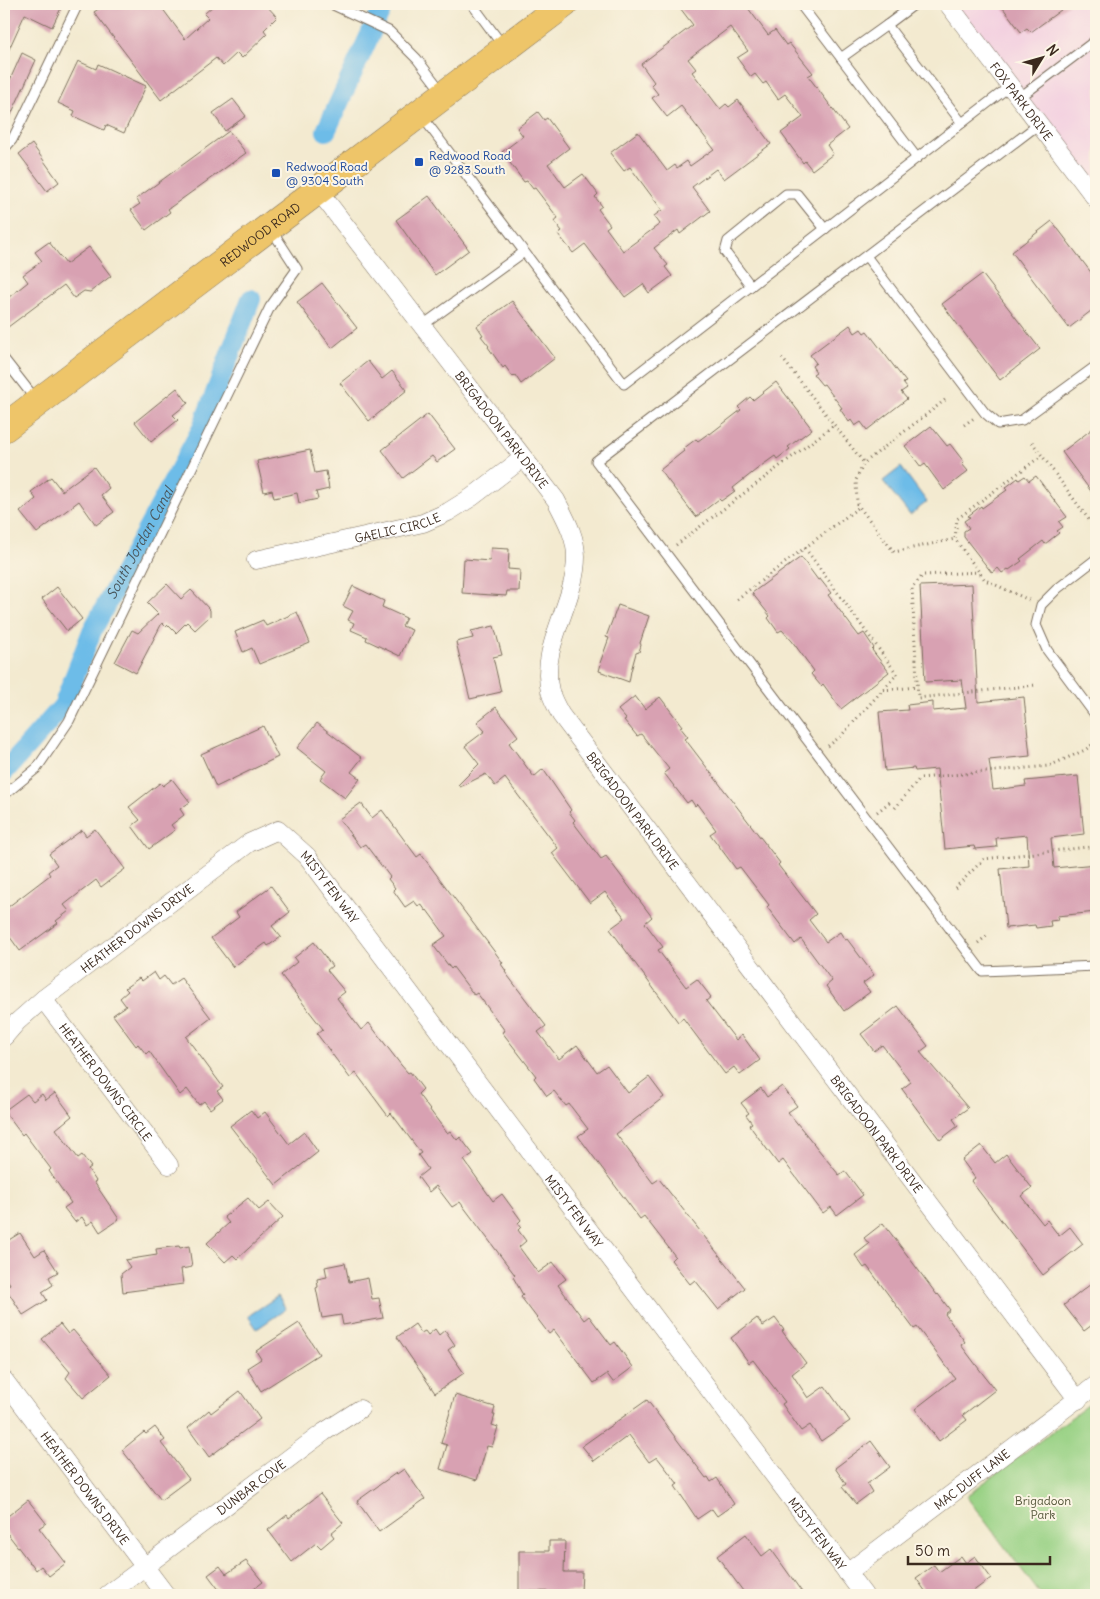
<svg xmlns="http://www.w3.org/2000/svg" width="1100" height="1599" font-family="Delius,sans-serif">
	<rect width="100%" height="100%" fill="#fcf5e5"/>
	<filter id="ink" filterUnits="userSpaceOnUse"><feTurbulence type="fractalNoise" baseFrequency=".02" numOctaves="2"/><feDisplacementMap in="SourceGraphic" scale="10" xChannelSelector="R" yChannelSelector="G"/><feConvolveMatrix kernelMatrix="1 2 1 2 8 2 1 2 1" color-interpolation-filters="sRGB"/></filter>
	<filter id="wash" filterUnits="userSpaceOnUse"><feTurbulence type="fractalNoise" baseFrequency=".0096" numOctaves="4" result="noise"/><feDisplacementMap in="SourceGraphic" scale="20" xChannelSelector="R" yChannelSelector="G"/><feGaussianBlur stdDeviation="1.12" result="paint"/><feColorMatrix in="noise" values="0 0 0 0 0 0 0 0 0 0 0 0 0 0 0 0 0 1.4 0 .05"/><feComposite in="paint" operator="in"/></filter>
	<g filter="url(#wash)">
		<rect width="100%" height="100%" fill="#f3ead0"/>
		<path fill="#f3cfe0" d="M950,4H1096V199Z"/>
		<path fill="#98d184" stroke="#6a7e51" d="M1096,1399V1595H1041L966,1496Z"/>
		<g fill="#6dbce8" stroke="#547383">
			<path d="M901,467L927,502L910,515L883,481Z"/>
			<path d="M278,1296L286,1309L257,1329L248,1316Z"/>
		</g>
		<g fill="none" stroke-linecap="round" stroke-linejoin="round">
			<g stroke="#6dbce8" stroke-width="20">
				<path d="M326,131L384,4"/>
				<path id="s1" d="M4,772L63,706L92,631L201,430L251,299"/>
			</g>
		</g>
		<g id="blocks">
			<g fill="#d8a1b2">
				<path d="M4,4H63L52,27L25,14L4,60Z"/>
				<path d="M106,4H159L185,39L208,18L204,14L215,4H265L277,17L264,30L267,34L242,58L237,53L223,66L216,58L161,100L94,12Z"/>
				<path d="M677,4H745L768,35L775,30L786,45L789,43L813,73L808,76L848,129L827,145L833,154L812,170L805,161L803,163L781,133L803,117L785,94L778,99L766,82L763,84L755,74L751,77L737,58L748,51L730,27L688,59L696,69L692,72L720,109L726,104L729,107L738,100L771,144L724,179L716,169L692,187L710,211L680,234L678,230L654,248L668,265L665,267L672,276L649,293L643,284L625,297L585,244L573,253L558,234L562,231L554,221L558,218L535,188L533,189L527,181L524,182L502,152L523,136L517,128L538,112L544,120L547,118L569,148L548,164L565,187L583,174L598,194L595,197L602,206L598,209L610,225L606,228L623,251L660,224L654,216L662,210L630,167L624,171L610,153L638,132L667,171L675,165L677,168L687,161L690,166L714,149L681,106L667,117L652,98L658,94L651,85L654,82L641,64L693,25Z"/>
				<path d="M1000,4H1069L1031,32L1027,28L1021,32Z"/>
				<path d="M22,53L36,60L4,130V93Z"/>
				<path d="M78,61L96,69L98,64L146,86L124,133L106,125L104,130L73,116L75,111L58,103Z"/>
				<path d="M233,99L246,116L225,131L213,113Z"/>
				<path d="M229,131L246,153L168,209L170,212L146,230L131,210L140,204L136,199Z"/>
				<path d="M32,144L59,182L47,191L19,154Z"/>
				<path d="M429,196L469,250L435,275L396,220Z"/>
				<path d="M1052,221L1096,279V307L1069,328L1012,252Z"/>
				<path d="M49,242L66,264L89,247L111,276L90,292L84,291L74,298L64,285L4,330V301L28,282L23,275L42,261L35,252Z"/>
				<path d="M982,274L1040,349L1000,380L942,304Z"/>
				<path d="M322,283L357,328L332,348L297,302Z"/>
				<path d="M512,301L555,358L521,384L515,375L513,377L505,366L503,368L488,347L489,346L481,336L483,335L477,326Z"/>
				<path d="M850,325L855,333L861,329L864,333L867,331L906,382L903,383L907,388L901,392L907,399L867,430L861,422L855,426L851,420L849,422L840,409L842,408L824,384L822,385L813,374L816,372L812,366L816,363L810,355Z"/>
				<path d="M368,361L382,379L392,371L407,390L369,421L340,383Z"/>
				<path d="M776,382L812,429L788,447L790,449L777,459L775,456L761,466L733,488L735,491L721,501L719,499L696,517L660,470L684,451L683,449L696,439L698,441L709,433L710,434L741,410L738,407L750,397L753,400Z"/>
				<path d="M177,388L188,403L173,415L178,420L151,442L135,422Z"/>
				<path d="M428,414L455,449L437,462L432,456L403,478L382,450Z"/>
				<path d="M931,426L947,446L950,444L964,462L962,464L968,471L944,490L925,464L921,467L905,446Z"/>
				<path d="M1096,426V498L1062,452Z"/>
				<path d="M310,450L315,473L326,471L329,489L316,492L318,499L299,503L297,493L274,498L272,490L264,492L257,461Z"/>
				<path d="M94,467L109,488L101,495L114,512L96,525L79,501L37,533L20,512L36,499L31,492L51,477L62,491Z"/>
				<path d="M1025,476L1029,481L1036,476L1067,517L1059,522L1063,527L1057,531L1059,533L1045,544L1043,541L1020,559L1022,561L1009,570L1008,569L1002,573L998,568L992,573L964,537V531L969,528L964,521L970,517L968,516L981,506L982,508L1007,490L1005,488L1018,478L1019,480Z"/>
				<path d="M491,548L509,549L508,569L520,570L519,591H507L506,596L462,593L464,559L490,561Z"/>
				<path d="M801,557L818,580L820,579L831,593L828,595L859,636L864,633L874,648L872,650L889,672L841,709L823,684L821,686L811,674L814,671L792,641L782,630L778,632L768,618L770,616L752,593Z"/>
				<path d="M167,584L181,599L191,590L210,610V616L195,630L187,622L176,633L168,625L166,627L162,623L136,673L115,662L132,630L138,633L158,614L147,603Z"/>
				<path d="M972,584L978,702L1024,697L1030,756L989,760L993,790L1026,786L1025,781L1078,776L1084,834L1051,838L1054,868L1096,864V912L1057,916L1058,920L1050,921L1051,926L1036,928L1035,925L1006,928L1000,869L1029,866L1027,835L996,838L997,847L975,849L974,846L945,849L937,769L915,771L914,768L885,771L879,712L908,710L907,705L933,702V711L966,708L962,680L925,682L920,586Z"/>
				<path d="M353,586L384,601L382,607L406,618L402,626L412,630L400,656L366,640L367,637L351,630L354,623L348,620L353,611L343,606Z"/>
				<path d="M57,587L82,619L67,631L42,599Z"/>
				<path d="M618,605L649,616L640,643L641,645L639,652L636,653L631,671L629,682L599,671L601,664L600,663L609,638L606,637Z"/>
				<path d="M297,612L310,643L259,664L252,648L243,652L235,632L263,620L266,626Z"/>
				<path d="M494,626L502,655L493,657L501,692L470,699L456,642L473,638L471,631Z"/>
				<path d="M635,696L645,709L660,697L682,726L680,727L688,737L685,739L780,863L778,865L816,914L809,920L826,942L840,932L845,940L847,939L874,975L863,983L870,992L844,1011L826,986L832,981L801,939L795,944L767,907L769,905L740,867L736,869L710,834L716,830L697,804L695,806L691,800L687,803L664,773L669,769L641,734L637,736L624,720L626,719L618,710Z"/>
				<path d="M496,707L518,736L509,743L534,777L543,769L571,810L569,812L575,820L573,822L601,859L606,856L652,917L645,923L663,947L658,950L686,987L697,979L711,997L706,1001L736,1040L742,1035L760,1060L740,1075L734,1067L725,1074L683,1018L678,1022L610,929L625,918L605,892L590,903L552,853L558,848L505,778L495,786L486,774L460,787L458,785L479,764L465,746L485,731L477,722Z"/>
				<path d="M317,723L362,758L351,772L360,779L345,798L320,779L326,771L297,748Z"/>
				<path d="M263,726L278,757L216,787L201,754Z"/>
				<path d="M172,779L190,802L180,809L184,815L171,825L175,830L149,849L132,826L140,820L129,807L160,783L163,786Z"/>
				<path d="M361,803L372,818L382,810L417,857L421,854L503,963L501,964L506,971L505,972L546,1026L538,1032L559,1059L577,1045L597,1072L607,1065L628,1093L649,1077L664,1097L616,1134L653,1183L659,1179L745,1288L718,1309L695,1280L690,1284L671,1260L675,1256L644,1216L640,1219L578,1136L588,1129L569,1104L566,1106L554,1091L547,1096L534,1078L536,1076L502,1032L505,1031L477,993L474,995L453,967L451,969L433,945L446,936L427,910L426,911L421,904L418,906L414,901L405,907L393,890L395,888L388,879L390,877L365,844L360,847L339,819Z"/>
				<path d="M95,829L125,869L101,887L96,880L64,905L69,911L56,921L58,923L20,951L4,929V910L50,875L48,872L57,865L49,854L82,830L86,836Z"/>
				<path d="M271,886L290,912L272,926L281,937L268,946L266,943L233,967L211,938L239,917L236,912Z"/>
				<path d="M314,942L332,966L327,970L345,992L337,998L361,1030L369,1023L401,1065L408,1073L410,1072L423,1089L418,1094L447,1133L450,1131L457,1140L460,1137L473,1154L464,1160L493,1201L502,1194L521,1220L518,1223L521,1227L518,1230L526,1241L519,1247L538,1273L553,1262L566,1279L558,1285L584,1320L589,1316L611,1345L615,1342L633,1367L613,1382L607,1374L594,1383L554,1330L549,1334L521,1297L523,1295L513,1277L515,1275L460,1202L452,1207L436,1186L429,1192L418,1177L428,1169L418,1155L421,1153L391,1113L388,1116L356,1073L350,1078L317,1034L323,1029L281,975L297,962L294,958Z"/>
				<path d="M154,972L159,980L164,976L171,985L181,978L211,1018L186,1037L223,1087L217,1091L223,1099L210,1109L204,1101L199,1105L187,1089L180,1095L149,1051L146,1054L138,1044L136,1046L113,1015L126,1006L120,998L128,991L125,988L139,978L142,981Z"/>
				<path d="M898,1006L928,1046L920,1052L968,1108L953,1119L958,1126L940,1140L902,1089L911,1082L882,1045L874,1051L861,1034Z"/>
				<path d="M782,1086L797,1106L788,1112L839,1175L845,1171L863,1195L837,1215L831,1207L823,1213L783,1160L778,1164L749,1125L752,1123L746,1115L749,1113L741,1103L761,1088L767,1097Z"/>
				<path d="M55,1093L72,1116L56,1129L78,1158L82,1155L91,1167L88,1169L96,1181L94,1182L119,1219L100,1232L93,1221L87,1225L82,1217L75,1222L64,1208L71,1203L49,1171L51,1169L24,1133L22,1135L4,1111L27,1094L33,1101L42,1094L46,1100Z"/>
				<path d="M251,1110L257,1118L265,1112L289,1144L304,1132L318,1152L276,1185L230,1126Z"/>
				<path d="M981,1145L995,1163L1006,1154L1032,1188L1021,1196L1043,1224L1047,1220L1059,1236L1070,1227L1083,1244L1043,1275L971,1181L975,1178L962,1160Z"/>
				<path d="M248,1198L259,1210L269,1202L283,1217L237,1259L233,1255L225,1262L207,1243L229,1223L224,1217Z"/>
				<path d="M883,1223L937,1295L938,1294L950,1310L945,1314L965,1342L961,1345L995,1390L963,1415L967,1420L939,1441L915,1409L955,1378L917,1327L914,1329L867,1266L864,1268L855,1255L869,1244L864,1238Z"/>
				<path d="M20,1233L35,1256L44,1250L58,1272L49,1277L53,1285L42,1292L47,1300L23,1315L5,1287L10,1284L4,1274V1243Z"/>
				<path d="M179,1246L180,1248L189,1246L192,1267L181,1269L183,1284L123,1292L121,1274L130,1267L125,1260L157,1255L156,1249Z"/>
				<path d="M345,1263L349,1282L368,1278L372,1299L379,1298L383,1318L343,1325L341,1315L322,1318L316,1288L318,1287L317,1279L327,1277L325,1267Z"/>
				<path d="M1096,1280V1322L1084,1331L1064,1305Z"/>
				<path d="M757,1318L763,1326L775,1318L784,1330L782,1331L806,1363L792,1374L808,1398L825,1386L850,1421L821,1441L810,1425L801,1431L782,1404L785,1402L753,1360L749,1363L731,1338Z"/>
				<path d="M299,1323L319,1354L261,1391L247,1368L261,1359L256,1351Z"/>
				<path d="M60,1324L68,1334L73,1330L111,1375L83,1398L66,1378L70,1372L42,1339Z"/>
				<path d="M415,1324L421,1333L425,1331L428,1335L435,1329L439,1335L445,1330L455,1345L448,1350L464,1373L435,1393L397,1337Z"/>
				<path d="M240,1391L260,1419L209,1457L188,1428L209,1410L211,1413Z"/>
				<path d="M455,1395L495,1407L493,1415H495L492,1425L498,1427L492,1447L487,1446L477,1480L440,1469L447,1445L441,1443Z"/>
				<path d="M647,1400L706,1478L708,1477L711,1482L717,1478L734,1504L717,1516L712,1509L697,1519L675,1486L678,1484L657,1457L649,1462L629,1435L594,1461L582,1446Z"/>
				<path d="M155,1427L165,1440L161,1443L189,1479L161,1500L122,1450L144,1432L146,1434Z"/>
				<path d="M871,1441L890,1467L867,1484L872,1492L856,1504L842,1487L846,1484L835,1468Z"/>
				<path d="M404,1469L425,1499L379,1532L357,1501L396,1473L397,1474Z"/>
				<path d="M320,1494L343,1523L331,1533L334,1537L321,1548L316,1543L292,1562L268,1530L287,1515L289,1518Z"/>
				<path d="M28,1500L46,1523L39,1528L66,1563L49,1576L41,1566L36,1570L31,1563H30L4,1529V1519Z"/>
				<path d="M746,1534L762,1556L771,1549L804,1595H746L717,1556Z"/>
				<path d="M549,1541H565L564,1572H582L581,1592L519,1591V1551H549Z"/>
				<path d="M961,1556L966,1563L975,1556L991,1578L968,1595H928L916,1578L934,1565L939,1572Z"/>
				<path d="M246,1561L263,1582L246,1595H223L208,1575L220,1566L226,1574Z"/>
			</g>
		</g>
	</g>
	<g filter="url(#ink)">
		<use href="#blocks" fill-opacity="0" stroke="#7b6d5c" stroke-width="1"/>
		<g fill="none" stroke-linecap="round" stroke-linejoin="round">
			<defs>
				<g id="service">
					<path d="M331,4L389,31L417,59L442,92"/>
					<path d="M472,4L503,46"/>
					<path d="M800,4L917,158"/>
					<path d="M887,25L915,4"/>
					<path d="M841,58L887,25L962,123"/>
					<path d="M1019,98L1096,40"/>
					<path d="M421,115L624,384L1010,86"/>
					<path d="M1039,124L596,461L982,971L1096,966"/>
					<path d="M4,149L12,140L24,116L78,4"/>
					<path d="M866,256L985,413L998,424L1022,420L1096,366"/>
					<path d="M751,286L725,252L728,241L786,194H797L825,229"/>
					<path d="M423,325L524,252"/>
					<path d="M4,359L36,400"/>
					<path d="M1096,559L1057,589L1041,605L1036,625L1047,650L1096,716"/>
					<path d="M4,795L37,768L69,721L270,307L297,269L271,229"/>
				</g>
				<g id="minor">
					<path id="s2" d="M948,4L1096,199"/>
					<path id="s3" d="M318,190L556,500C565,518 576,536 576,557C576,602 539,647 550,691C552,699 557,708 561,715L1078,1400"/>
					<path id="s4" d="M256,560L423,523L448,512L472,497L523,458"/>
					<path id="s5" d="M43,999L169,1165"/>
					<path id="s6" d="M4,1037L17,1022L43,999L249,843L278,830L307,856L864,1595"/>
					<path id="s7" d="M4,1380L166,1595"/>
					<path id="s8" d="M847,1573L1096,1385"/>
					<path id="s9" d="M107,1595L324,1432L360,1409"/>
				</g>
				<g id="primary">
					<path id="s10" d="M4,428L564,4"/>
				</g>
			</defs>
			<use href="#service" stroke="#7b6d5c" stroke-width="11"/>
			<use href="#minor" stroke="#7b6d5c" stroke-width="19"/>
			<use href="#primary" stroke="#7b6d5c" stroke-width="29"/>
			<g stroke="#7b6d5c" stroke-width="3" stroke-dasharray="1 4" stroke-linecap="butt">
				<path d="M782,358L864,463"/>
				<path d="M945,400L864,463L856,480L857,504L894,552L955,539"/>
				<path d="M964,425L974,418"/>
				<path d="M1032,442L1092,524"/>
				<path d="M676,545L834,425"/>
				<path d="M805,548L897,674L841,736L828,746"/>
				<path d="M980,572L923,575L912,588L918,698L1036,685"/>
				<path d="M737,599L859,507"/>
				<path d="M1029,600L985,580L955,539L957,519L1041,456"/>
				<path d="M883,690L918,687"/>
				<path d="M895,808L920,778L1049,766L1085,750L1096,742"/>
				<path d="M877,812L890,802"/>
				<path d="M955,888L984,859L1096,846"/>
				<path d="M978,943L989,934"/>
			</g>
			<use href="#service" stroke="#fff" stroke-width="9"/>
			<use href="#minor" stroke="#fff" stroke-width="18"/>
			<use href="#primary" stroke="#eec569" stroke-width="28"/>
		</g>
	</g>
	<g fill="#1a4fb4" stroke="#fcf5e5" stroke-width="2">
		<rect x="414" y="157" width="10" height="10" rx="2.5"/>
		<rect x="271" y="168" width="10" height="10" rx="2.5"/>
	</g>
	<g text-anchor="middle" dominant-baseline="central" stroke-width="4" stroke-linejoin="round" paint-order="stroke">
		<g font-size="12" fill="#3b2a1e" stroke="#fcf5e5">
			<text stroke="none"><textPath href="#s2" startOffset="122">FOX PARK DRIVE</textPath></text>
			<text stroke="none"><textPath href="#s10" startOffset="321">REDWOOD ROAD</textPath></text>
			<text stroke="none"><textPath href="#s3" startOffset="302">BRIGADOON PARK DRIVE</textPath></text>
			<text stroke="none"><textPath href="#s4" startOffset="145">GAELIC CIRCLE</textPath></text>
			<text stroke="none"><textPath href="#s3" startOffset="736">BRIGADOON PARK DRIVE</textPath></text>
			<text stroke="none"><textPath href="#s6" startOffset="422">MISTY FEN WAY</textPath></text>
			<text stroke="none"><textPath href="#s6" startOffset="172">HEATHER DOWNS DRIVE</textPath></text>
			<text stroke="none"><textPath href="#s5" startOffset="104">HEATHER DOWNS CIRCLE</textPath></text>
			<text stroke="none"><textPath href="#s3" startOffset="1141">BRIGADOON PARK DRIVE</textPath></text>
			<text stroke="none"><textPath href="#s6" startOffset="828">MISTY FEN WAY</textPath></text>
			<text stroke="none"><textPath href="#s8" startOffset="156">MAC DUFF LANE</textPath></text>
			<text stroke="none"><textPath href="#s9" startOffset="180">DUNBAR COVE</textPath></text>
			<text stroke="none"><textPath href="#s7" startOffset="135">HEATHER DOWNS DRIVE</textPath></text>
			<text stroke="none"><textPath href="#s6" startOffset="1232">MISTY FEN WAY</textPath></text>
		</g>
		<g font-size="12" fill="#164399" stroke="#fcf5e5" text-anchor="start">
			<text x="429" y="155">Redwood Road<tspan x="429" dy="14">@ 9283 South</tspan></text>
			<text x="286" y="166">Redwood Road<tspan x="286" dy="14">@ 9304 South</tspan></text>
		</g>
		<g font-size="12" fill="#525438" stroke="#fcf5e5">
			<text x="1043" y="1500">Brigadoon<tspan x="1043" dy="14">Park</tspan></text>
		</g>
		<g font-size="14" font-style="italic" fill="#4a565b" stroke="#fcf5e5">
			<text stroke="none"><textPath href="#s1" startOffset="269">South Jordan Canal</textPath></text>
		</g>
	</g>
	<rect width="1100" height="1599" fill="none" stroke="#fcf5e5" stroke-width="20"/>
	<g transform="translate(1042 58) rotate(53)" stroke="#fcf5e5" stroke-width="4" paint-order="stroke">
	<path d="M0-4L9 19L0 12L-9 19Z" fill="#3b2a1e"/>
	<text y="-8" font-size="14" font-weight="bold" text-anchor="middle" fill="#3b2a1e">N</text>
	</g>
	<path d="M908 1556v8h142v-8" fill="none" stroke="#3b2a1e" stroke-width="2.5"/>
	<text x="915" y="1556" font-size="15" fill="#3b2a1e" stroke="#fcf5e5" stroke-width="4" paint-order="stroke">50 m</text>
</svg>
